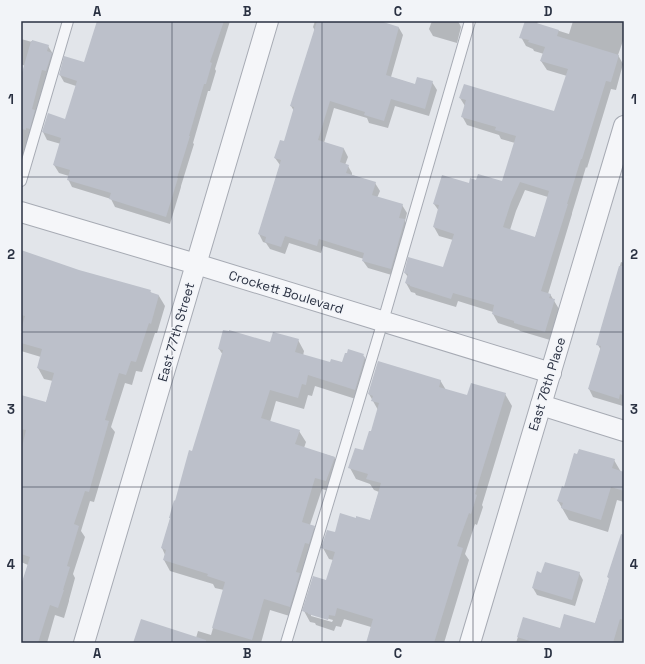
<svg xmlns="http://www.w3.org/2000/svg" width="645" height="664" font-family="'Space Grotesk',sans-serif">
	<rect width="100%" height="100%" fill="#e2e5ea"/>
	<g fill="#0003" fill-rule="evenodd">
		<path d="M98,21H230L215,69L216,71L210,91H208L193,143L194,144L181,186V187L170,224L115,207L111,199L72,187L68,179L69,176L59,173L54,165L61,144L47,140L43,132L66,120L76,86L64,82L60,75L85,64Z"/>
		<path d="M315,21H376L399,28L403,35L391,77L416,85L432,82L437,90L429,116L395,106L388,128L369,123L367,118L334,108L324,143L344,149L348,157L345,165L348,166L352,173V175L375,183L380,191L377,198L402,205L407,213L405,221L408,228L395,276L368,268L363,261L364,259L323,246L321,253L289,243L285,254L270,249L266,243L263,242L259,234L280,165L275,158L285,143L294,111L291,106L315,31L313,27Z"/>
		<path d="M432,21H458L461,27L457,43L433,36L429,29Z"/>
		<path d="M526,21H538L537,24L569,34L573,21H624V38L618,55L623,64L616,90L611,89L587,168L586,167L572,213V214L548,294H550L559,309L550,340L520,331L519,330L498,323L493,314V312L458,301L456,307L416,295L415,293L411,292L406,283L408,277L405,273L444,268L453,240L439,236L434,227L439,211L434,204L477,181L503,183L515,143L501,139L499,135L467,125L462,116L465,106L460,98L555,113L567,76L547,70L541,61L544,54L534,51L533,49L526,46L521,37ZM525,190L548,197L535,238L510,230L516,211Z"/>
		<path d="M21,39L32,42L48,46L53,54L21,168V80L25,66L21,64Z"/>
		<path d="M21,251L79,271L150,291L152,294L159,296L165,306L157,333H155L142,372L136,371L132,385L125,383L111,427L115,432L94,502L90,501L81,531L85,537L73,574L75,578L69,600V601L64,618L55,615L47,643H21V588L28,565L21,562V396L46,403L53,381L44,379L38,368L41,357L21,351Z"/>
		<path d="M621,262L624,263V403L623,406L593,397L589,389L601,350L598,345Z"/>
		<path d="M298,340L304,351L303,356L330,363H343L363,355L371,369L362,401L315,386L312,396L308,395L304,409L276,401L270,422L299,431L306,442L304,448L334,457L341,469L332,492L322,489L310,525L314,527L320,538L296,618L270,610L261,643H134L196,638L198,631L211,635L224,590L215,588L213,584L170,571L164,560L165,555L162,548L175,502L193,453L223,355L219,349Z"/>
		<path d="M440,380L446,390L468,397L505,394L512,406L482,505L483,507L477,525L475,524L465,554L469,560L444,643H367L371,627L344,619L341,627L336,626L334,631L316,625L315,623L310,622L304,611L327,581L333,560L329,559L323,548L335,533L356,519L370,521L379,492L374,490L370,484L356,479L350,468L364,452L371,433L378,410L369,394ZM311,614L333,620L332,622L311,616Z"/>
		<path d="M614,460L621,472L624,473V502L617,500L608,532L569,520L558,501L565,488Z"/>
		<path d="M624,539V636L622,643H516L524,618L561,629L595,624L609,579L608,577Z"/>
		<path d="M579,573L583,580L575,606L537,595L533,588L542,574Z"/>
	</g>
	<g fill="#bcc0ca" fill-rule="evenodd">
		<path d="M97,21H224L210,62L212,63L206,84H204L189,136H190L177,178H178L166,217L109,199L111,193L67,180L70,170L53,165L61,138L42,132L48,113L65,119L77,81L59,75L64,56L84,62Z"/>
		<path d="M317,21H380L399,27L386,75L415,84L417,77L433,81L425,109L391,99L384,121L364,115L365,112L330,101L318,140L344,148L340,162L349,165L346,173L376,182L372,195L403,204L399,218L405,219L391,269L362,261L364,253L319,239L317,246L285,236L281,247L265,242L266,237L258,234L281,160L274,158L280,140L284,141L294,107L290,106Z"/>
		<path d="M525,21H530L559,30L557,36L619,55L611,82L606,81L582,159H581L567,204H568L541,291L551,294L549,298L555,299L545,332L514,323V321L492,314L494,305L453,293L451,299L410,286V285L405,283L408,274L404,273L408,257L443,267L454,234L433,227L439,205L433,204L442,175L469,183L470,178L476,180L478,174L502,181L516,136L495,130L496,127L461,117L466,100L459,98L464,84L554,111L568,69L540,61L545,47L528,42L529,40L519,38ZM520,182L549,191L535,237L503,227L511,202Z"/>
		<path d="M32,40L49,45L47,51L52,53L46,71L42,70L32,109L35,110L30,129L26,128V130L21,129V76L31,41H32Z"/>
		<path d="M21,250L79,270L151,290L150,292L159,295L151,324L149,323L136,362L131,361L126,375L119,373L105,420L109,421L89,492L85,491L74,524L79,526L67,566L70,567L63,590H64L58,608L50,605L38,643H21V585L30,557L21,554V451L26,430L21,429V395L46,402L54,373L37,368L42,349L21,343V329L25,316L21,315Z"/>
		<path d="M619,266H624V396L620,394L619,399L588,389L601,346L596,345Z"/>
		<path d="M223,330L229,331V330L270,342L273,332L299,339L295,352L330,362L331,359L342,362L345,353H347L348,349L364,354L363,356L365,357L355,390L308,375L306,385L302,384L298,398L270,390L261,418L300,430L295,444L335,457L326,481L315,478L302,522L315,526L309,544L305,543L296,572L300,573L290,607L264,599L252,640L212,628L225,582L207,576L208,574L163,560L166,550L161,548L170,518H169L174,500L175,501L189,450L192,451L223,350L218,349Z"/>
		<path d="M378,361L441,380L439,387L467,395L471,383L506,393L475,494L477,495L471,514L469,513L457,546L463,548L434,643H366L373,619L337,608L335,616L329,615L328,620L308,614V613L302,611L313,576L326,580L335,552L321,548L327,530L335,532L340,513L356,518V516L370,520L381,483L366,479L368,474L348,468L355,448L363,450L369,431H371L379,403L371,401L373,396L368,394Z"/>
		<path d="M579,449L615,459L612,468L624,472V491L611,487L601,520L561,508L563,503L557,501L562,486L564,487L574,453L577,454Z"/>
		<path d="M621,534L624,535V620L620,619L613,643H536L517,637L523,617L560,628L564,614L595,623L609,578L607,577Z"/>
		<path d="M545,562L580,572L572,600L532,588L537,571L541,573Z"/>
		<path d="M141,619L206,640V643H133Z"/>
	</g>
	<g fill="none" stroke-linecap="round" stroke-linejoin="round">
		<defs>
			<g id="lane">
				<path d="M21,181L68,21"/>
				<path d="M286,643L383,321L470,21"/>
			</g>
			<g id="street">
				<path d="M21,212L196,264L551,373"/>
				<path d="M541,405L624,431"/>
				<path d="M84,643L268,21"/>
				<path d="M470,643L624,126"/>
			</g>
		</defs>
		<use href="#lane" stroke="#a7abb4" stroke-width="12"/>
		<use href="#street" stroke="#a7abb4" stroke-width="22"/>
		<use href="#lane" stroke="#f5f6f9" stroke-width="10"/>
		<use href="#street" stroke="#f5f6f9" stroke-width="20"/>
	</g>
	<path fill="none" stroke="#2a3142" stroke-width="1" stroke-opacity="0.55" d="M172,21V643M322,21V643M473,21V643M21,177H624M21,332H624M21,487H624"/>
	<g text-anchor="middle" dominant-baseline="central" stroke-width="3" stroke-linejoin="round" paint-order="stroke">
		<g font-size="13" fill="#2a3142" stroke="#f2f4f8">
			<text transform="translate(286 292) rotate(17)">Crockett Boulevard</text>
			<text transform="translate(176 332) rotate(-74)">East 77th Street</text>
			<text transform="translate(547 384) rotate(-73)">East 76th Place</text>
		</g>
	</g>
	<rect width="645" height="664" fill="none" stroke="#f2f4f8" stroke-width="44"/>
	<rect x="22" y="22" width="601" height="620" fill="none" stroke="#2a3142" stroke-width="1.5"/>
	<g font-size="13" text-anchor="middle" font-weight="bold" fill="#2a3142">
		<text x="97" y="16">A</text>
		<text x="247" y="16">B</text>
		<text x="398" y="16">C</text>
		<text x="548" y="16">D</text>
		<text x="11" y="104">1</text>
		<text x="634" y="104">1</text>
		<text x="11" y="259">2</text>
		<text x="634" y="259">2</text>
		<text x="11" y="414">3</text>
		<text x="634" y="414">3</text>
		<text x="11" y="569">4</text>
		<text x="634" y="569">4</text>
		<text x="97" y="658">A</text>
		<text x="247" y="658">B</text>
		<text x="398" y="658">C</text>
		<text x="548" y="658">D</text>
	</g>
</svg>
